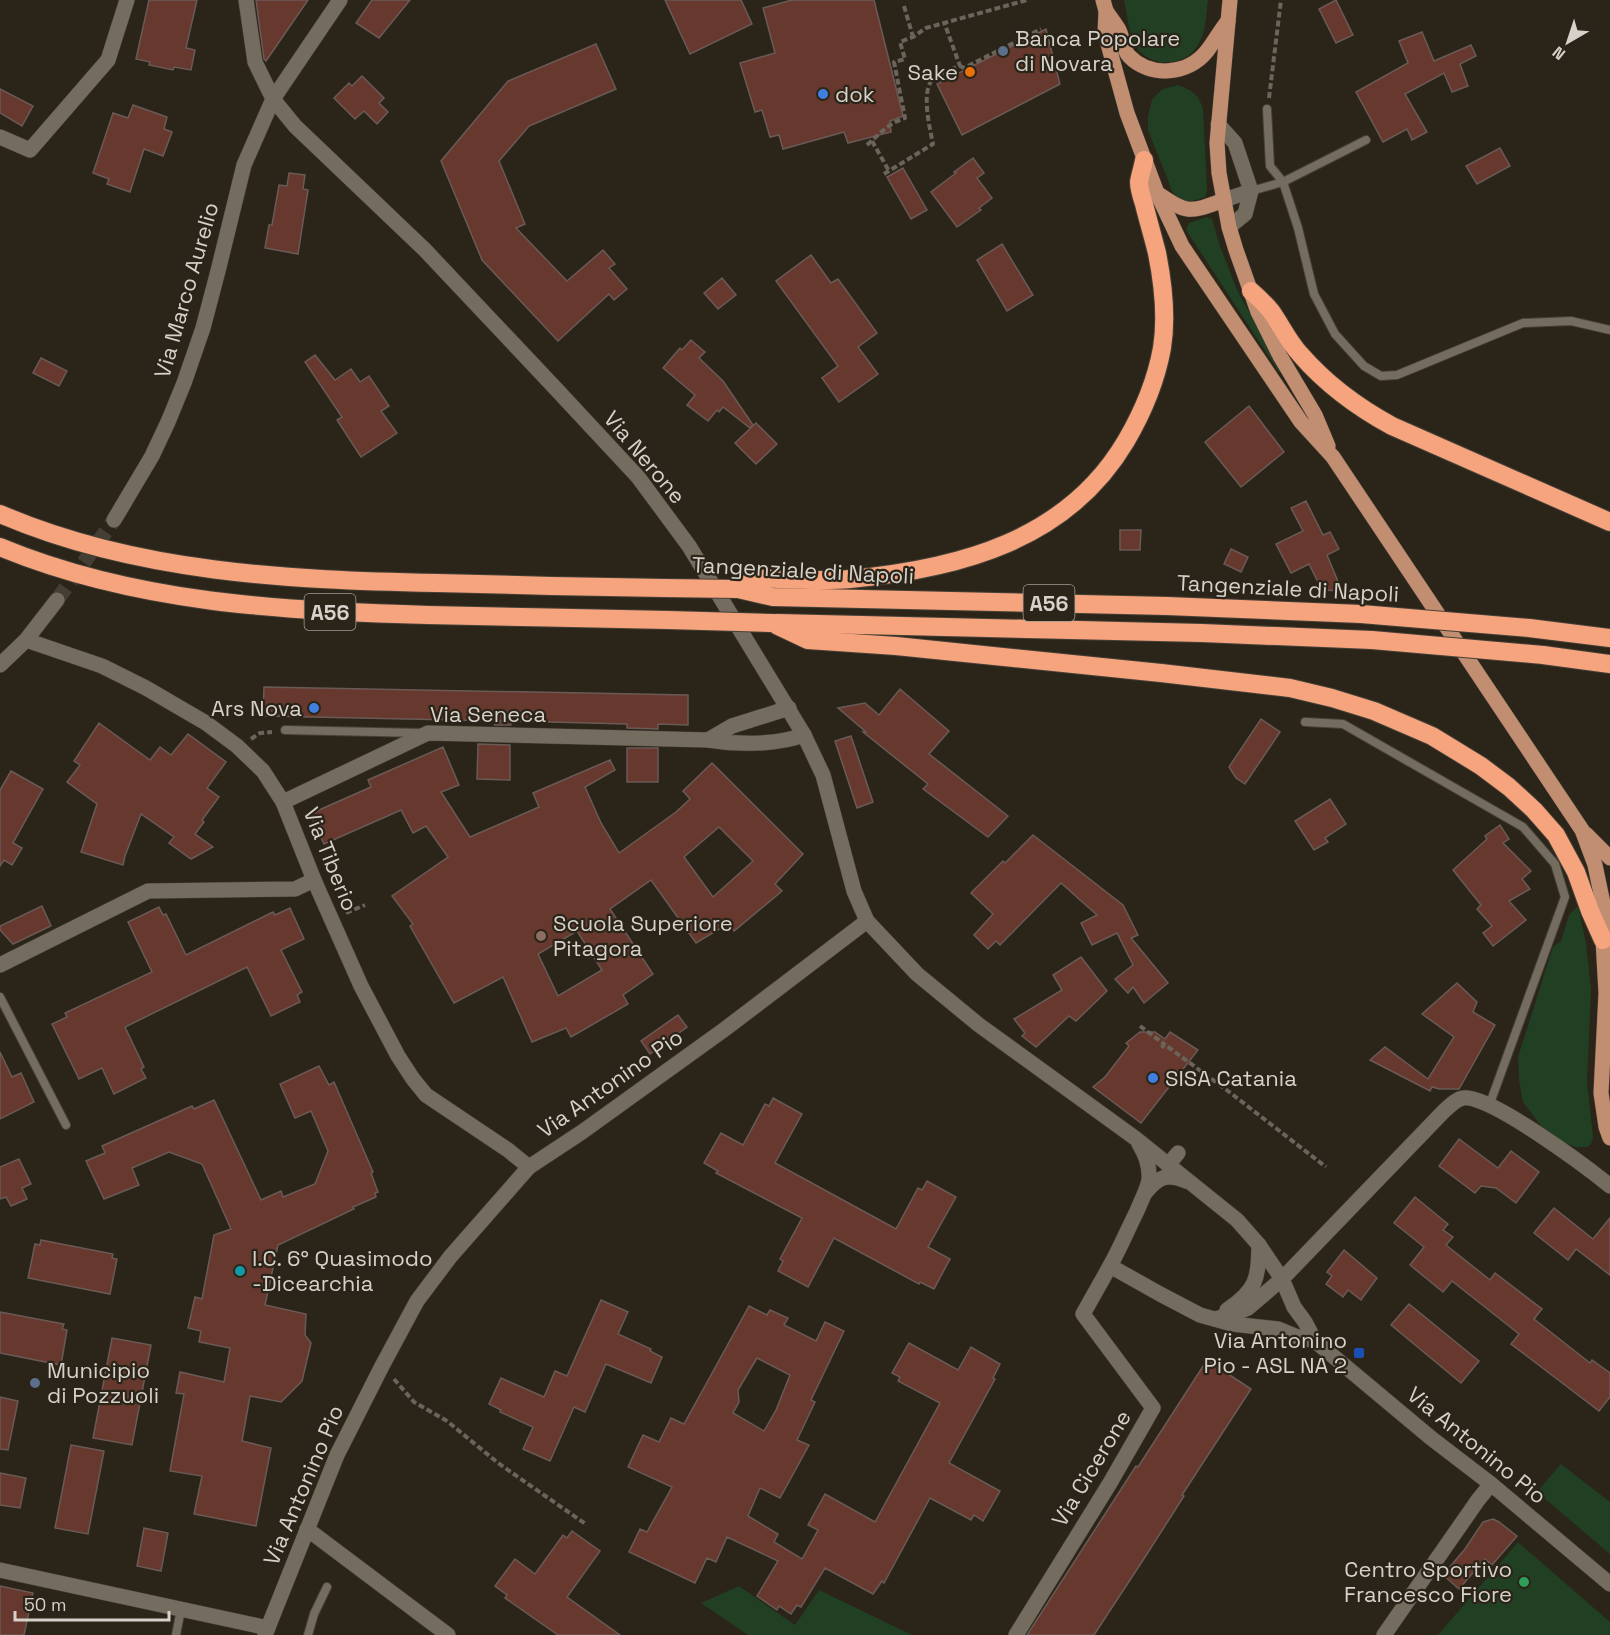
<svg xmlns="http://www.w3.org/2000/svg" width="1610" height="1635" font-family="'Space Grotesk',sans-serif">
	<rect width="100%" height="100%" fill="#2b2419"/>
	<g fill="#213f23">
		<path d="M1124,0H1208C1206,15 1206,32 1198,45C1185,68 1148,68 1135,45C1129,34 1127,13 1124,0Z"/>
		<path d="M1178,85C1192,91 1198,93 1203,109L1207,190L1205,197C1189,202 1186,205 1173,193L1148,130V116L1152,100L1157,94L1163,89Z"/>
		<path d="M1207,217L1212,219L1220,246L1237,290L1283,373L1279,372L1186,230L1189,223Z"/>
		<path d="M1578,906L1586,943L1591,989L1587,1082L1593,1137L1591,1144L1587,1147H1576L1570,1145L1563,1143L1541,1126L1523,1102L1519,1080L1518,1057L1553,947L1561,941L1569,915Z"/>
		<path d="M1561,1464L1610,1502V1554L1537,1492Z"/>
		<path d="M1518,1542L1610,1622V1635H1438Z"/>
		<path d="M739,1586L795,1625L819,1590L912,1635H748L701,1603Z"/>
	</g>
	<g fill="#67392e" stroke="#6a5a56" stroke-width="1.5" fill-rule="evenodd">
		<path d="M149,0H197L186,48L195,50L191,70L174,67L173,70L149,65L150,62L136,59Z"/>
		<path d="M256,0H308L266,61L264,59Z"/>
		<path d="M372,0H410L379,38L356,23Z"/>
		<path d="M665,0H741L752,24L690,54Z"/>
		<path d="M792,0H874L903,116L890,121L891,132L848,143L844,132L783,149L779,135L770,137L762,110L755,112L740,63L775,53L763,8Z"/>
		<path d="M1336,0L1353,35L1336,43L1319,9Z"/>
		<path d="M1046,29L1060,84L962,135L937,84Z"/>
		<path d="M1422,32L1434,61L1471,45L1476,56L1460,64L1468,86L1452,92L1444,73L1405,94L1427,132L1412,140L1407,129L1383,142L1356,92L1408,63L1399,41Z"/>
		<path d="M596,44L616,89L529,126L499,161L525,224L516,228L567,281L603,250L615,264L609,268L627,289L614,300L609,294L558,341L482,260L441,161L508,81Z"/>
		<path d="M362,76L384,98L379,103L388,112L377,124L364,111L355,119L334,98L349,83L352,86Z"/>
		<path d="M0,89L33,106L22,126L0,113Z"/>
		<path d="M133,105L167,117L164,129L172,132L163,156L144,149L130,192L107,184L109,179L93,173L113,113L128,118Z"/>
		<path d="M1500,148L1510,166L1477,184L1466,166Z"/>
		<path d="M973,158L984,173L977,178L992,198L979,208L981,210L957,227L931,192L956,173L954,172Z"/>
		<path d="M903,168L927,210L911,219L887,177Z"/>
		<path d="M289,173L305,175L303,189L308,190L298,254L265,248L269,225H272L279,185L287,186Z"/>
		<path d="M1002,244L1033,295L1007,311L977,260Z"/>
		<path d="M811,255L831,283L838,279L877,333L858,347L878,374L839,402L822,378L838,366L776,281Z"/>
		<path d="M722,278L736,295L718,309L704,293Z"/>
		<path d="M691,340L705,352L699,358L723,381L753,425L750,428L723,407L719,412L717,410L708,421L687,405L695,395L663,368L680,348L682,350Z"/>
		<path d="M315,355L335,380L351,369L360,382L369,376L389,406L381,411L397,433L361,457L337,420L342,417L305,362Z"/>
		<path d="M41,358L67,371L59,386L33,373Z"/>
		<path d="M1249,406L1284,452L1241,487L1205,442Z"/>
		<path d="M756,423L777,444L756,464L735,443Z"/>
		<path d="M1306,501L1323,535L1330,532L1339,549L1327,555L1342,591L1322,590L1309,564L1291,573L1276,544L1303,531L1291,508Z"/>
		<path d="M1120,530H1141L1140,550H1120Z"/>
		<path d="M1231,549L1248,557L1241,572L1224,564Z"/>
		<path d="M264,687L688,695V725L658,724V729L627,728V724L511,721V725H494L502,721L263,716Z"/>
		<path d="M900,689L949,731L929,754L1008,816L988,837L923,789L928,784L863,732H866L838,708L865,703L879,715Z"/>
		<path d="M1261,719L1280,732L1245,784L1236,778L1229,767Z"/>
		<path d="M99,723L150,760L160,747L171,755L188,734L226,762L207,788L219,797L202,820L204,822L195,834L213,847L191,859L169,843L174,837L141,814L125,856L123,865L81,852L97,804L67,782L80,765L74,761Z"/>
		<path d="M851,736L873,802L857,808L835,741Z"/>
		<path d="M478,744L510,745V780L477,779Z"/>
		<path d="M443,747L459,785L441,792L470,837L539,807L533,793L610,760L615,770L585,787L601,823L619,853L676,812L690,799L683,791L712,763L803,854L775,884L782,891L734,931L729,923L696,943L651,880L610,909L653,974L623,995L628,1004L571,1037L566,1028L532,1042L503,977L454,1003L410,926L413,924L392,896L448,857L426,826L413,833L401,810L324,844L310,814L371,787L368,780ZM719,827L753,861L713,897L684,857ZM577,931L602,970L558,996L538,954Z"/>
		<rect x="627" y="748" width="31" height="34"/>
		<path d="M11,771L43,789L13,843L22,848L12,865L4,860L0,866V790Z"/>
		<path d="M1330,799L1346,824L1325,838L1328,842L1314,850L1295,821Z"/>
		<path d="M1500,825L1509,839L1503,843L1531,871L1522,879L1530,889L1509,901L1526,920L1493,946L1483,933L1492,926L1477,909L1481,905L1453,870L1487,839L1485,836Z"/>
		<path d="M1033,835L1123,905L1138,935L1131,938L1168,983L1144,1003L1133,987L1128,993L1115,979L1133,965L1117,933L1092,945L1081,923L1097,915L1061,883L1000,945L996,941L988,949L974,935L993,914L971,893L1003,861L1005,863Z"/>
		<path d="M42,906L51,926L13,944L0,930V926Z"/>
		<path d="M159,907L163,915L166,914L186,955L273,912L275,915L290,908L304,939L281,950L302,992L297,995L300,1002L271,1016L247,967L125,1027L144,1067L141,1069L146,1078L114,1094L102,1068L79,1079L52,1024L67,1017L65,1013L152,972L128,922Z"/>
		<path d="M1081,957L1107,991L1076,1021L1069,1016L1036,1047L1022,1036L1025,1033L1014,1019L1062,990L1053,975Z"/>
		<path d="M1457,983L1477,1002L1473,1012L1495,1025L1459,1089H1439L1432,1087L1430,1091L1370,1060L1385,1047L1428,1079L1454,1037L1422,1014Z"/>
		<path d="M678,1015L687,1027L650,1054L641,1041Z"/>
		<path d="M1140,1032H1155L1165,1039L1170,1032L1198,1050L1141,1123L1093,1087L1105,1077L1129,1046L1126,1043Z"/>
		<path d="M0,1052L12,1077L21,1073L34,1102L0,1119Z"/>
		<path d="M319,1066L329,1085L334,1082L373,1172L371,1173L378,1192L375,1193L376,1197L353,1207L354,1209L278,1245L265,1305L306,1314L305,1335L311,1343L302,1381L281,1402L250,1396L242,1441L271,1448L256,1526L194,1514L202,1476L170,1471L184,1394L176,1393L180,1372L224,1382L230,1348L199,1342L201,1331L188,1328L195,1297L202,1299L214,1235L231,1229L202,1164L169,1152L132,1168L139,1185L104,1199L86,1161L105,1153L102,1146L192,1106L194,1109L214,1100L261,1200L281,1191L283,1197L315,1184L328,1151L311,1111L295,1118L280,1084Z"/>
		<path d="M773,1098L802,1114L775,1163L896,1229L918,1188L922,1190L927,1181L956,1197L928,1247L950,1259L934,1289L920,1282L919,1284L834,1238L808,1287L778,1271L783,1261L780,1259L802,1218L716,1173L718,1171L704,1163L721,1133L743,1145L765,1104L769,1106Z"/>
		<path d="M1459,1139L1498,1168L1511,1151L1539,1172L1516,1203L1496,1188L1481,1186L1475,1193L1439,1166Z"/>
		<path d="M19,1159L31,1184L22,1188L27,1199L11,1206L6,1197L0,1199V1167Z"/>
		<path d="M1415,1197L1448,1224L1443,1230L1453,1237L1446,1245L1490,1280L1495,1273L1542,1309L1534,1319L1590,1363L1592,1360L1610,1373V1397L1599,1411L1511,1344L1519,1334L1452,1281L1443,1292L1410,1265L1424,1247L1394,1223Z"/>
		<path d="M1554,1208L1593,1239L1610,1218V1275L1576,1249L1568,1260L1534,1233Z"/>
		<path d="M41,1240L113,1254L112,1258L117,1259L110,1294L28,1278L35,1244L40,1245Z"/>
		<path d="M1344,1250L1377,1278L1361,1300L1348,1290L1343,1297L1326,1284L1332,1276L1327,1272Z"/>
		<path d="M601,1300L628,1312L618,1334L651,1349L650,1351L662,1357L651,1383L606,1364L585,1412L574,1407L550,1461L523,1449L533,1427L500,1412L501,1410L489,1404L501,1378L544,1397L555,1371L567,1376Z"/>
		<path d="M1409,1304L1479,1361L1461,1383L1391,1325Z"/>
		<path d="M749,1306L767,1315L770,1310L788,1318L784,1325L816,1341L825,1322L844,1331L811,1400L815,1402L797,1440L809,1445L780,1498L760,1488L748,1516L778,1534L774,1542L802,1559L818,1530L808,1525L825,1494L875,1522L940,1403L898,1381L900,1377L892,1373L909,1343L958,1370L971,1347L1000,1364L993,1378L995,1379L949,1463L1000,1491L983,1521L974,1515L971,1520L930,1498L884,1583L882,1581L873,1594L825,1568L801,1607L797,1605L791,1614L779,1606L777,1610L757,1596L778,1561L727,1537L716,1562L707,1558L695,1583L629,1552L640,1529L647,1532L672,1487L628,1467L643,1435L659,1442L671,1418L684,1424ZM757,1358L790,1375L776,1410L764,1431L733,1413L739,1402L738,1390Z"/>
		<path d="M0,1312L64,1324L62,1329L67,1330L61,1365L0,1353Z"/>
		<path d="M112,1338L151,1345L132,1445L93,1438Z"/>
		<path d="M1207,1360L1251,1389L1182,1495L1184,1496L1147,1554L1094,1635H1027L1136,1466L1138,1467Z"/>
		<path d="M0,1397L18,1401L8,1450L0,1449Z"/>
		<path d="M71,1445L104,1451L88,1534L55,1528Z"/>
		<path d="M0,1473L26,1478L20,1508L0,1505Z"/>
		<path d="M1493,1519L1499,1522L1517,1536L1492,1565L1485,1559L1459,1589L1443,1575L1465,1549L1483,1522Z"/>
		<path d="M144,1528L168,1533L161,1571L137,1566Z"/>
		<path d="M572,1531L600,1551L567,1597L620,1635H558L505,1598L507,1595L495,1586L515,1559L535,1574L563,1535L567,1538Z"/>
		<path d="M0,1586L33,1593L24,1635H0Z"/>
	</g>
	<g fill="none" stroke-linecap="round" stroke-linejoin="round">
		<path stroke="#453e34" stroke-width="15" stroke-dasharray="15 8" stroke-linecap="butt" d="M57,600L114,520"/>
		<defs>
			<g id="service">
				<path d="M1267,109L1270,166L1283,182L1298,228L1314,294L1335,334L1364,366L1381,376L1397,375L1523,323L1571,321L1610,330"/>
				<path d="M1251,191L1283,182L1366,140"/>
				<path d="M1305,722L1343,724L1523,827L1555,864L1565,897L1489,1106"/>
				<path d="M285,730L422,733"/>
				<path d="M0,997L66,1125"/>
				<path d="M176,1635L181,1609"/>
				<path d="M308,1635L314,1614L327,1587"/>
			</g>
			<g id="minor">
				<path d="M1218,124L1235,143L1251,191L1245,214L1229,227"/>
				<path d="M0,137L30,150L108,60L127,0"/>
				<path d="M1224,200L1251,191"/>
				<path d="M114,520L152,456L168,422L184,383L203,328L218,271L244,165L273,99L255,62L246,0"/>
				<path d="M26,640L102,666L146,688L206,723L237,746L263,771L283,802L314,880L361,986L398,1056L413,1079L426,1095L508,1150L529,1167"/>
				<path d="M0,665L26,640L57,600"/>
				<path d="M789,708L732,726L708,740C738,745 776,745 804,735"/>
				<path d="M283,802L428,733L708,740"/>
				<path d="M0,965L148,891L295,889L314,880"/>
				<path d="M1168,1165L1178,1153"/>
				<path d="M307,1529L448,1635"/>
				<path d="M0,1570L268,1628"/>
				<path d="M265,1635L337,1455L382,1366L417,1301L450,1257L529,1167L582,1132L725,1029L867,921"/>
				<path d="M1016,1635L1110,1483L1153,1408L1083,1314L1110,1266"/>
				<path d="M1384,1635L1478,1500L1491,1484"/>
			</g>
			<g id="tertiary">
				<path d="M340,0L273,99L295,126L425,250L557,390L638,477L689,546L804,735L823,775L854,891L867,921L917,974L979,1025L1135,1138L1237,1220L1259,1245L1282,1279L1294,1307L1305,1322L1315,1341L1431,1438L1491,1484L1610,1584"/>
				<path d="M1139,1144C1146,1155 1150,1166 1149,1180C1147,1190 1141,1201 1137,1211C1128,1229 1120,1248 1110,1266L1160,1294L1200,1315L1232,1324L1278,1329L1295,1336L1315,1341"/>
				<path d="M1145,1193C1158,1177 1166,1173 1186,1181"/>
				<path d="M1227,1310C1257,1290 1258,1279 1259,1245"/>
				<path d="M1215,1319L1234,1314L1248,1308L1282,1279L1444,1111C1450,1106 1456,1099 1463,1098C1488,1093 1588,1168 1610,1186"/>
			</g>
			<g id="primary">
				<path d="M1103,0L1106,11L1105,33L1127,113L1157,193L1182,246L1301,422L1333,457L1582,830L1595,865L1604,908L1603,940L1606,993L1601,1093L1606,1127L1610,1138"/>
				<path d="M1230,0L1217,143L1219,173L1229,227L1236,250L1258,312L1280,356L1315,415L1328,446"/>
				<path d="M1106,11C1110,17 1115,23 1119,30C1123,38 1123,50 1129,56C1150,78 1188,75 1207,51C1214,42 1220,31 1228,21"/>
				<path d="M1157,193C1188,214 1189,213 1224,200"/>
				<path d="M1586,834L1610,858"/>
			</g>
			<g id="motorway">
				<path d="M1251,291C1258,297 1265,304 1271,311C1281,325 1288,341 1300,354C1326,384 1357,407 1392,426L1610,522"/>
				<path d="M0,514C137,573 290,580 437,583C513,585 588,587 664,588"/>
				<path d="M0,547C135,603 283,611 428,615C508,617 588,618 668,620"/>
				<path d="M738,589C744,586 752,580 759,579C766,578 774,579 781,579C804,580 827,581 850,579C958,569 1067,541 1126,441C1143,412 1156,381 1162,348C1167,317 1163,283 1157,253C1153,237 1148,220 1144,204C1142,198 1139,189 1139,182C1140,175 1143,167 1144,160"/>
				<path d="M738,589L773,597L1167,606L1361,614"/>
				<path d="M772,623L808,640L896,646L1161,673L1290,688L1332,698L1374,711L1432,736L1450,747L1481,766L1509,787L1534,810L1556,835L1576,872L1590,911L1603,940"/>
				<path d="M777,623L1202,633L1372,640"/>
				<path d="M1529,628L1610,638"/>
				<path d="M1543,655L1610,664"/>
			</g>
		</defs>
		<use href="#service" stroke="#464037" stroke-width="10"/>
		<use href="#minor" stroke="#464037" stroke-width="16"/>
		<use href="#tertiary" stroke="#464037" stroke-width="16"/>
		<use href="#primary" stroke="#464037" stroke-width="16"/>
		<use href="#motorway" stroke="#464037" stroke-width="20"/>
		<g stroke="#6a645a" stroke-width="4" stroke-dasharray="6 3" stroke-linecap="butt">
			<path d="M904,6L913,37"/>
			<path d="M960,66L964,68L1041,29"/>
			<path d="M1269,98L1281,0"/>
			<path d="M872,141L889,171"/>
			<path d="M867,145C881,133 887,124 905,118L894,62L905,59L900,42L913,37L926,28L1027,0"/>
			<path d="M884,174L933,144C930,129 920,89 934,78C941,73 952,69 960,66L944,22"/>
			<path d="M251,739L260,733L272,732"/>
			<path d="M346,913L365,905"/>
			<path d="M1140,1026L1164,1044"/>
			<path d="M1162,1048L1164,1044L1228,1091L1326,1167"/>
			<path d="M394,1379L414,1402L447,1421L498,1463L587,1525"/>
		</g>
		<use href="#service" stroke="#746c5f" stroke-width="8"/>
		<use href="#minor" stroke="#746c5f" stroke-width="15"/>
		<use href="#tertiary" stroke="#746c5f" stroke-width="15"/>
		<use href="#primary" stroke="#c18e72" stroke-width="15"/>
		<use href="#motorway" stroke="#f5a47e" stroke-width="18"/>
		<defs>
			<g id="motorway-bridge">
				<path d="M664,588L738,589"/>
				<path d="M1361,614L1529,628"/>
				<path d="M668,620L772,623"/>
				<path d="M1372,640L1543,655"/>
			</g>
		</defs>
		<use href="#motorway-bridge" stroke="#464037" stroke-width="20" stroke-linecap="butt"/>
		<use href="#motorway-bridge" stroke="#f5a47e" stroke-width="18"/>
	</g>
	<g fill="#5c6f8a" stroke="#2b2419" stroke-width="2">
		<circle cx="1003" cy="51" r="6"/>
		<circle cx="35" cy="1383" r="6"/>
	</g>
	<circle fill="#e8710a" stroke="#2b2419" stroke-width="2" cx="970" cy="72" r="6"/>
	<g fill="#3f7fe0" stroke="#2b2419" stroke-width="2">
		<circle cx="823" cy="94" r="6"/>
		<circle cx="314" cy="708" r="6"/>
		<circle cx="1153" cy="1078" r="6"/>
	</g>
	<circle fill="#8d6e63" stroke="#2b2419" stroke-width="2" cx="541" cy="936" r="6"/>
	<circle fill="#0f9aa8" stroke="#2b2419" stroke-width="2" cx="240" cy="1271" r="6"/>
	<rect fill="#1a4fb4" stroke="#2b2419" stroke-width="2" x="1353" y="1347" width="12" height="12" rx="3"/>
	<circle fill="#2e9e5b" stroke="#2b2419" stroke-width="2" cx="1524" cy="1582" r="6"/>
	<g text-anchor="middle" dominant-baseline="central" stroke-width="4.5" stroke-linejoin="round" paint-order="stroke">
		<g fill="#2b2419" stroke="#a39d95" stroke-width="1.5">
			<rect x="1023.5" y="585" width="51" height="36" rx="4.5"/>
			<rect x="304.5" y="594" width="51" height="36" rx="4.5"/>
		</g>
		<g font-size="21" font-weight="bold" fill="#d6d1ca">
			<text x="1049" y="603">A56</text>
			<text x="330" y="612">A56</text>
		</g>
		<g font-size="22" fill="#d6d1ca" stroke="#2b2419" text-anchor="start">
			<text x="1015" y="38">Banca Popolare<tspan x="1015" dy="25">di Novara</tspan></text>
			<text x="958" y="72" text-anchor="end">Sake</text>
			<text x="835" y="94">dok</text>
			<text x="302" y="708" text-anchor="end">Ars Nova</text>
			<text x="553" y="923">Scuola Superiore<tspan x="553" dy="25">Pitagora</tspan></text>
			<text x="1165" y="1078">SISA Catania</text>
			<text x="252" y="1258">I.C. 6° Quasimodo<tspan x="252" dy="25">-Dicearchia</tspan></text>
			<text x="1347" y="1340" text-anchor="end">Via Antonino<tspan x="1347" dy="25">Pio - ASL NA 2</tspan></text>
			<text x="47" y="1370">Municipio<tspan x="47" dy="25">di Pozzuoli</tspan></text>
			<text x="1512" y="1569" text-anchor="end">Centro Sportivo<tspan x="1512" dy="25">Francesco Fiore</tspan></text>
		</g>
		<g font-size="22" fill="#d6d1ca" stroke="#2b2419">
			<text transform="translate(186 290) rotate(-74)">Via Marco Aurelio</text>
			<text transform="translate(645 457) rotate(50)">Via Nerone</text>
			<text transform="translate(803 570) rotate(3)">Tangenziale di Napoli</text>
			<text transform="translate(1288 588) rotate(3)">Tangenziale di Napoli</text>
			<text x="488" y="714">Via Seneca</text>
			<text transform="translate(331 859) rotate(68)">Via Tiberio</text>
			<text transform="translate(610 1083) rotate(-35)">Via Antonino Pio</text>
			<text transform="translate(1477 1445) rotate(39)">Via Antonino Pio</text>
			<text transform="translate(1091 1468) rotate(-59)">Via Cicerone</text>
			<text transform="translate(303 1485) rotate(-67)">Via Antonino Pio</text>
		</g>
	</g>
	<g transform="translate(1568 42) rotate(219)" stroke="#2b2419" stroke-width="4.5" paint-order="stroke">
	<path d="M0-4.5L10 22L0 15L-10 22Z" fill="#d6d1ca"/>
	<text y="-9" font-size="16" font-weight="bold" text-anchor="middle" fill="#d6d1ca">N</text>
	</g>
	<path d="M15 1611v9h154v-9" fill="none" stroke="#d6d1ca" stroke-width="3"/>
	<text x="24" y="1611" font-size="18" fill="#d6d1ca" stroke="#2b2419" stroke-width="4.5" paint-order="stroke">50 m</text>
</svg>
